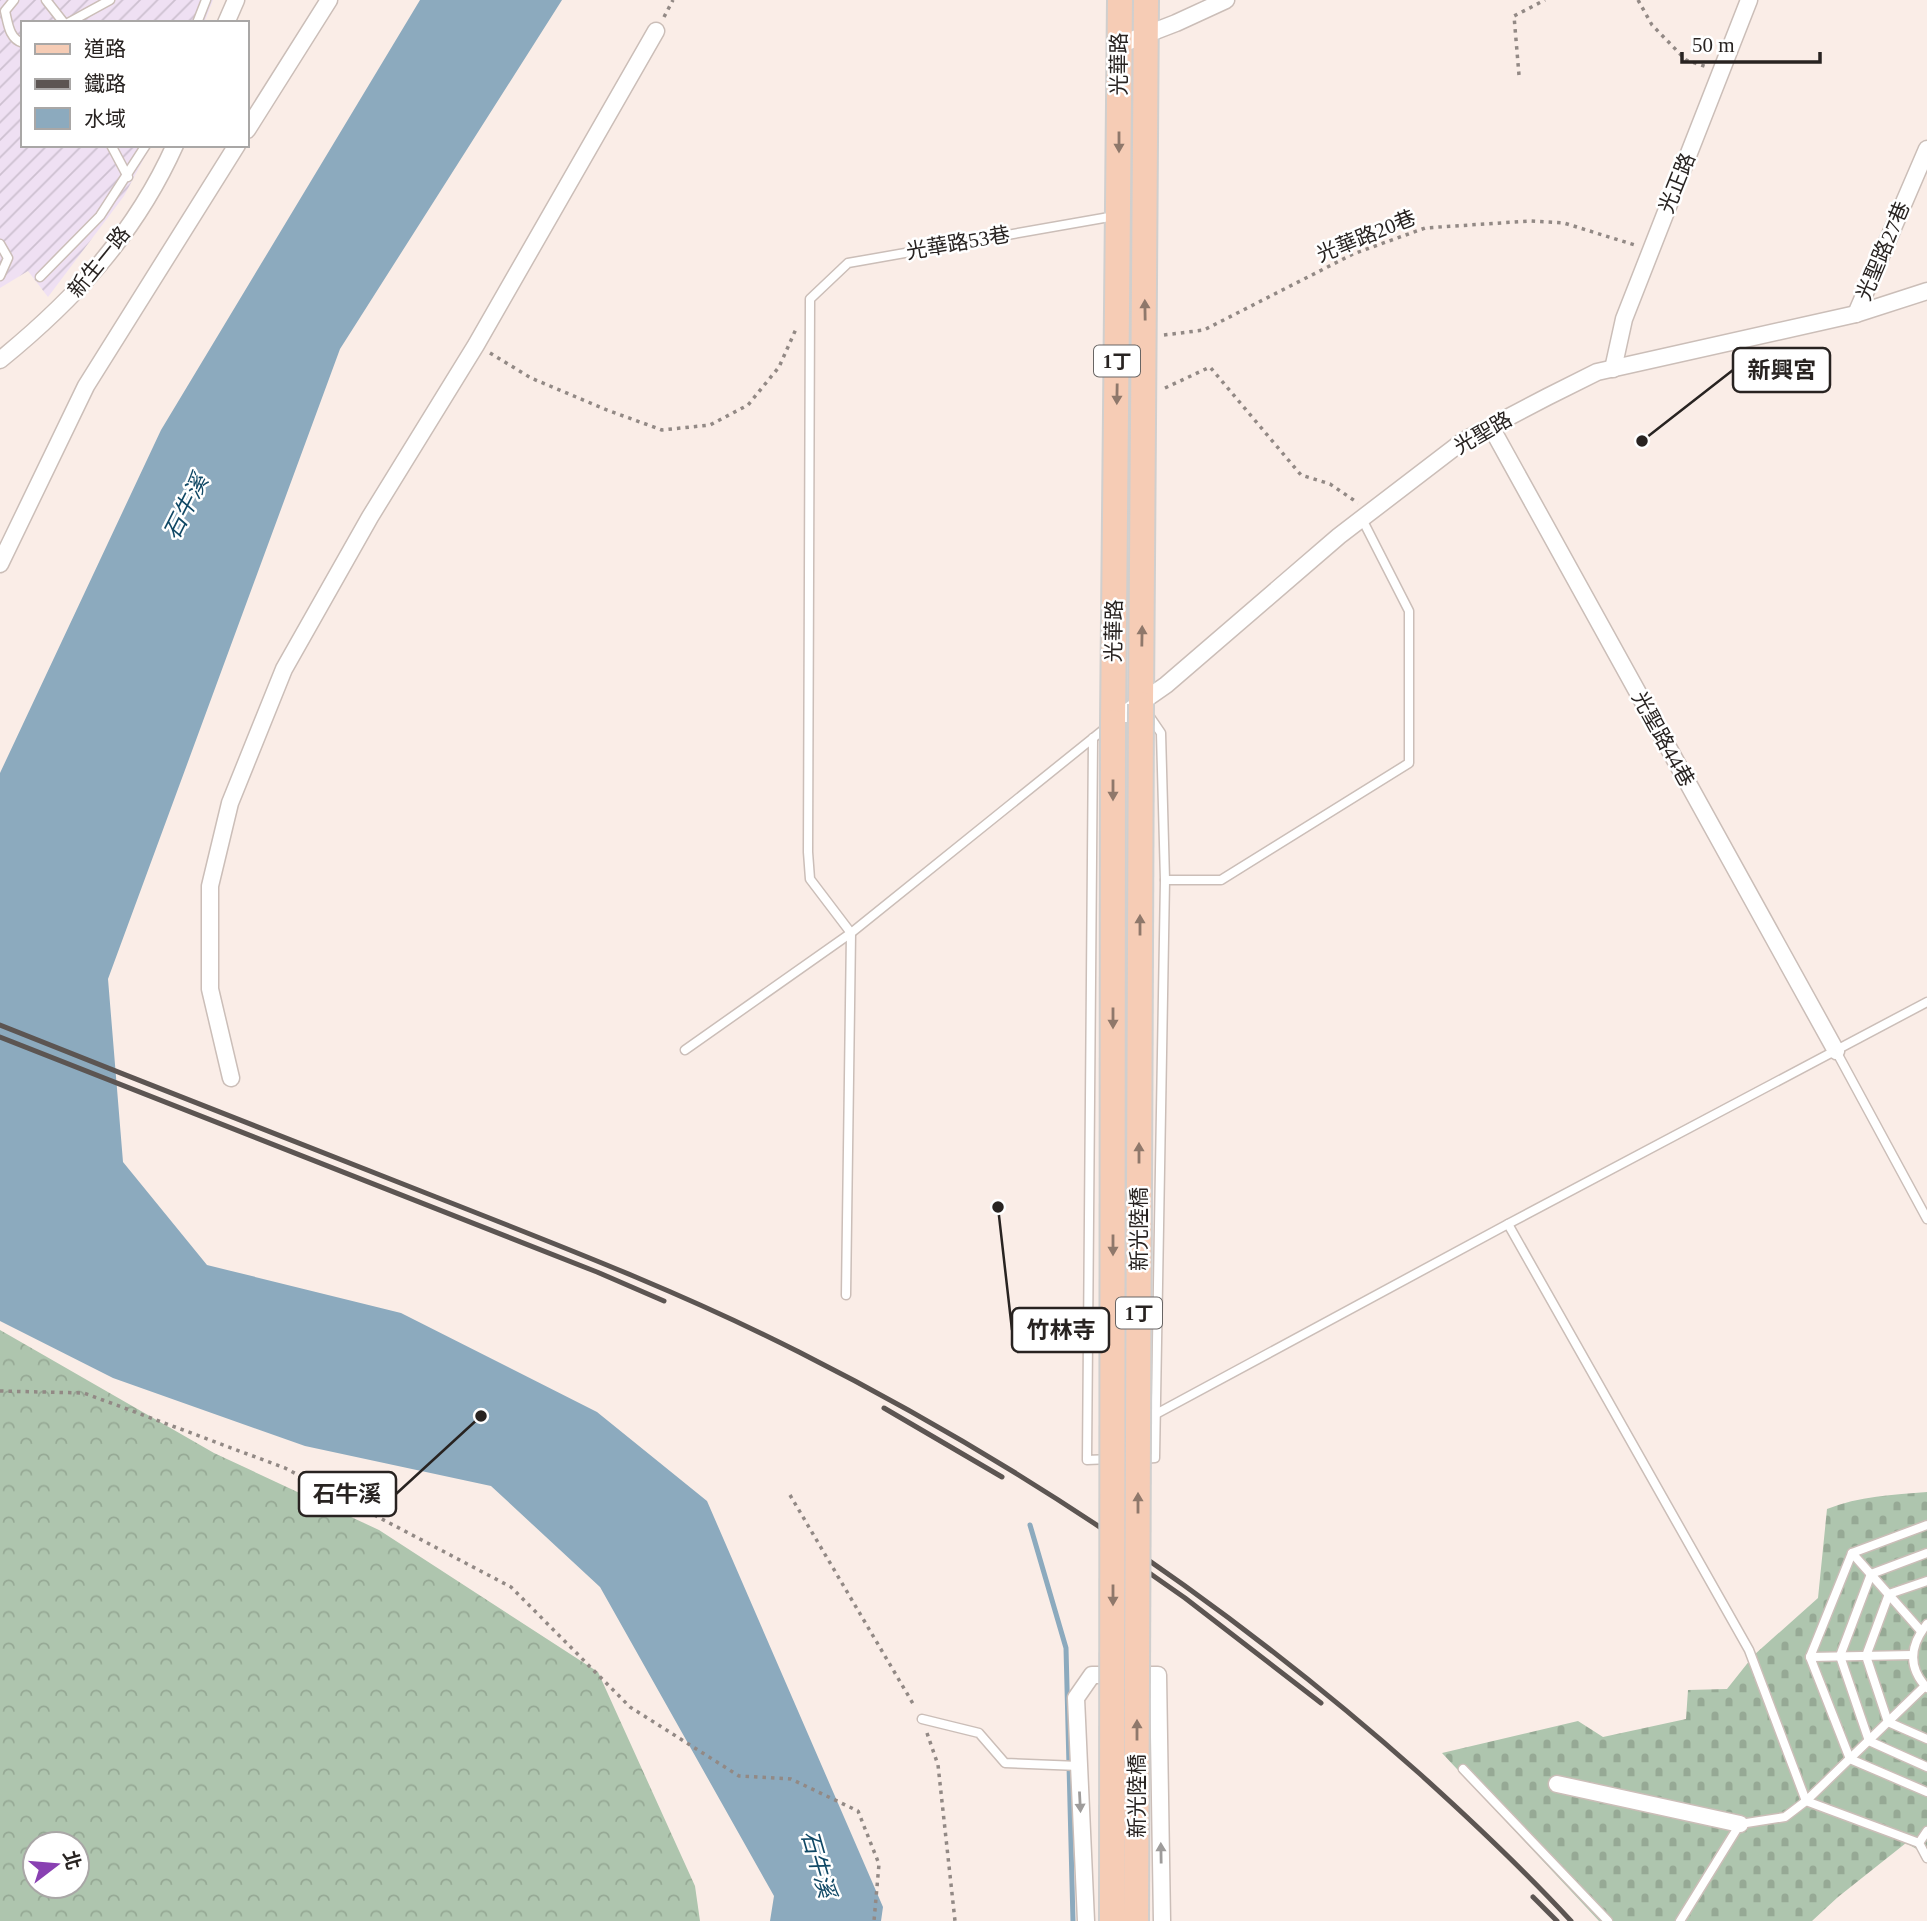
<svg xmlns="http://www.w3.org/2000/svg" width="1927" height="1921" font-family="'Times New Roman','Noto Sans TC',serif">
	<defs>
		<pattern id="industrial-furrows" width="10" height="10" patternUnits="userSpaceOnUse" patternTransform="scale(1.75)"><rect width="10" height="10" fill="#efe0f3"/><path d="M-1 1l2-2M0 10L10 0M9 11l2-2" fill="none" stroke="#cdc0d0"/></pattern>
		<pattern id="forest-crowns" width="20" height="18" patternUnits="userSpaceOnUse" patternTransform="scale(1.75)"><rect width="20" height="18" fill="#aec5ae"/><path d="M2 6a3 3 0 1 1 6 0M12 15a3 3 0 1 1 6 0" fill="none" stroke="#96a995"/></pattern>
		<pattern id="cemetery-stones" width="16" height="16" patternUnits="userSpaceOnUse" patternTransform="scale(1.75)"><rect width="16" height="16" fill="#aec5ae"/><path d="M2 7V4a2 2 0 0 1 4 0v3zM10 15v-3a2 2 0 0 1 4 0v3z" fill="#96a995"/></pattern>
	</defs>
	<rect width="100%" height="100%" fill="#faede7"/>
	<path fill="url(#industrial-furrows)" d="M0,0H213L204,23H23V145H151L124,196L48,297L28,271L0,288Z"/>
	<path fill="url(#forest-crowns)" fill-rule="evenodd" d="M0,1330L214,1453L379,1530L598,1672L695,1886L700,1921H0ZM35,1844H77V1886H35Z"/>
	<path fill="url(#cemetery-stones)" d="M1927,1492V1855L1906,1843L1838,1897L1812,1921H1599L1442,1753L1578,1721L1603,1737L1686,1719L1688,1690L1727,1689L1754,1655L1818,1598L1827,1509C1859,1496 1893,1495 1927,1492Z"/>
	<path fill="#8caabe" d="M420,0H562L340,349L108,979L123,1162L207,1265L401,1313L597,1412L707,1501L883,1907L881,1921H770L774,1896L600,1587L491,1486L305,1446L113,1378L0,1321V773L161,430Z"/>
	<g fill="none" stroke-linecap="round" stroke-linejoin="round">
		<path stroke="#8caabe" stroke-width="5" d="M1030,1525L1066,1648L1073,1921"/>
		<defs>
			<g id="service">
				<path d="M14,0L5,11C8,23 9,39 23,43"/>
				<path d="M46,0L64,23"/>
				<path d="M68,23L110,0"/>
				<path d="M197,23L206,0"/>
				<path d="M111,145L128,177"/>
				<path d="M0,244L8,258L0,276"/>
				<path d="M40,277L100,216L146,145"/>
				<path d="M1148,714L1161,733L1165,880H1221L1409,763V611L1362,519"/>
				<path d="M1093,738L1087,1460L1111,1459"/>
				<path d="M685,1050L851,933L1108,726"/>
				<path d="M1836,1051L1927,1219"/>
				<path d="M1508,1224L1749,1650L1806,1801L1919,1843"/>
				<path d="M846,1295L851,933L810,879L808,852L810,299L848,263L1115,216"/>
				<path d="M1156,1414L1508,1224L1927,1002"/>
				<path d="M1142,1459L1155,1458L1165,880"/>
				<path d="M1927,1525L1852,1553L1810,1657L1850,1759L1927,1792"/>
				<path d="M1852,1553L1921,1631"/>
				<path d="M1927,1553L1871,1574L1840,1656L1869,1741L1927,1767"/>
				<path d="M1927,1581L1889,1594L1866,1656L1888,1722L1927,1739"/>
				<path d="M1927,1624C1910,1645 1907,1667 1927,1688"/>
				<path d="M1810,1657L1913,1655"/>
				<path d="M922,1719L979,1733L1005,1763L1079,1766"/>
				<path d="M1463,1769L1608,1921"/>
				<path d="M1927,1831L1919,1843L1927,1858"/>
				<path d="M1680,1921L1740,1824L1785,1817L1806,1801L1925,1686"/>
			</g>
			<g id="minor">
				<path d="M226,23L236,0"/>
				<path d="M1119,45L1176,23L1226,0"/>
				<path d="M247,130L329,0"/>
				<path d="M1856,314L1927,149"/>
				<path d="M0,360C75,299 135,234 175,145"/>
				<path d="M1613,369L1624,319L1749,0"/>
				<path d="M1491,427L1836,1051"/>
				<path d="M0,564L86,386L237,145"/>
				<path d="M1113,722L1166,685L1339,536L1463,441L1547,397L1597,372L1856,314L1927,291"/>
				<path d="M231,1078L210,989V886L230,803L284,669L370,517L476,345L656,31"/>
				<path d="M1557,1784L1740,1824"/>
				<path d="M1086,1921L1076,1698L1092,1675H1158L1162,1921"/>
			</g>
			<g id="primary">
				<path d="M1141,704L1146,0"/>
				<path d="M1113,722L1120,0"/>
			</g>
		</defs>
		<use href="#service" stroke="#cbbeb8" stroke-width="11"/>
		<use href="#minor" stroke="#cbbeb8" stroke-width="19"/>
		<use href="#primary" stroke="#d0cfce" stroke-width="28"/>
		<g stroke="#928985" stroke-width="3.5" stroke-dasharray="3.5 5" stroke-linecap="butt">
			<path d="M1638,0L1652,25L1686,60L1707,67"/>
			<path d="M664,17L673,0"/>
			<path d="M1519,75L1514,16L1545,0"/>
			<path d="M1164,335L1204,330L1353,254L1425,228L1530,221L1564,223L1638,246"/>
			<path d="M490,353L531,378L607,410L662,430L710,425L748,405L779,367L796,329"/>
			<path d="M1165,388L1210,367L1301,475L1330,484L1358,503"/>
			<path d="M0,1391L84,1393L285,1468L511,1587L630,1707L739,1776L791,1779L858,1811L879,1864L874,1921"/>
			<path d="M790,1495L915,1707"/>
			<path d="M927,1733L938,1765L955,1921"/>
		</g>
		<use href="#service" stroke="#fff" stroke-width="8"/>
		<use href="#minor" stroke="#fff" stroke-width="16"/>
		<use href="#primary" stroke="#f6ccb5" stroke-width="24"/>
		<g stroke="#5c5552" stroke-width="5">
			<path d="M0,1025C145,1083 290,1140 436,1197C558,1245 681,1292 799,1352C1023,1465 1232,1607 1420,1774C1472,1821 1524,1870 1571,1921"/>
			<path d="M0,1037L597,1272L664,1301"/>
			<path d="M884,1408L1002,1477"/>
			<path d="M1105,1542L1185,1598L1321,1703"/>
			<path d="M1533,1897L1557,1921"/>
		</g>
		<defs>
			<g id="primary-bridge">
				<path d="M1112,1921L1113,722"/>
				<path d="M1136,1921L1141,704"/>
			</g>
		</defs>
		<use href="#primary-bridge" stroke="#d0cfce" stroke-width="28" stroke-linecap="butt"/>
		<use href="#primary-bridge" stroke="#f6ccb5" stroke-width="24"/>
	</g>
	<defs><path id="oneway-solid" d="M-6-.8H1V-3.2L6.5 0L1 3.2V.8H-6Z" transform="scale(1.75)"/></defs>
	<g fill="#8f786b">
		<use href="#oneway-solid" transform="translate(1119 142) rotate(90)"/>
		<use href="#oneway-solid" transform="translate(1145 310) rotate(-91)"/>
		<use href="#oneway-solid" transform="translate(1117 394) rotate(91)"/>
		<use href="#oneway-solid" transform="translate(1142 636) rotate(-89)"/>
		<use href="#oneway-solid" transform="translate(1113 790) rotate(90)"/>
		<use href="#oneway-solid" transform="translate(1140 925) rotate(-90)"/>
		<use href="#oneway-solid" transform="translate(1113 1018) rotate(90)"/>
		<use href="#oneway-solid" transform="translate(1139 1153) rotate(-90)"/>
		<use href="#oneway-solid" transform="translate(1113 1245) rotate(90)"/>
		<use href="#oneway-solid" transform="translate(1138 1503) rotate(-90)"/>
		<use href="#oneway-solid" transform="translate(1113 1595) rotate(90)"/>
		<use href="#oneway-solid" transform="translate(1137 1730) rotate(-90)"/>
	</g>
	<g fill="#9e9c9b">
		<use href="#oneway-solid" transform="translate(1080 1802) rotate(87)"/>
		<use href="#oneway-solid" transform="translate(1161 1853) rotate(-91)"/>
	</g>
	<g text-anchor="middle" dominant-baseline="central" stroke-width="5" stroke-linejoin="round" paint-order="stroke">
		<g fill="#fff" stroke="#686564" stroke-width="2">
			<rect x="1094" y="345.5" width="46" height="31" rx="5"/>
			<rect x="1116" y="1297.5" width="46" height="31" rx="5"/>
		</g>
		<g font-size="19" font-weight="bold" fill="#282321">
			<text x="1117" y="361">1丁</text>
			<text x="1139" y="1313">1丁</text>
		</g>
		<g font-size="21" fill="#282321" stroke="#fff">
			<text transform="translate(1119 64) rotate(-90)">光華路</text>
			<text transform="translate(1677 183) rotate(-68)">光正路</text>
			<text transform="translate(1366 236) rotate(-22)">光華路20巷</text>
			<text transform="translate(958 243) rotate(-10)">光華路53巷</text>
			<text transform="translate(1883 251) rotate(-67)">光聖路27巷</text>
			<text transform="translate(99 262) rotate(-51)">新生一路</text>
			<text transform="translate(1483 433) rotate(-30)">光聖路</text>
			<text transform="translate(1114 631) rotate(-89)">光華路</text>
			<text transform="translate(1663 739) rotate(61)">光聖路44巷</text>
			<text transform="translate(1139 1229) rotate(-90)">新光陸橋</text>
			<text transform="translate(1137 1796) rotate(-90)">新光陸橋</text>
		</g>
		<g font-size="23" font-style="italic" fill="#104865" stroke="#fff">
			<text transform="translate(186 507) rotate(-63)">石牛溪</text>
			<text transform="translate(818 1864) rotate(74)">石牛溪</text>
		</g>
	</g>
	<path fill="none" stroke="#282321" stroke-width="2.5" d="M1642 441L1733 370M998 1207L1012 1330M481 1416L396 1494"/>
	<g fill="#282321" stroke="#fff" stroke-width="2.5">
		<circle cx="1642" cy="441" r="7"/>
		<circle cx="998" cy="1207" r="7"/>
		<circle cx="481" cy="1416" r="7"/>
	</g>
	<g fill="#fff" stroke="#282321" stroke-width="2.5">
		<rect x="1733" y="348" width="97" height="44" rx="7"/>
		<rect x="1012" y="1308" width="97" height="44" rx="7"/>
		<rect x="299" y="1472" width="97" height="44" rx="7"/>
	</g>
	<g font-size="23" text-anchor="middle" font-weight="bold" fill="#282321">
		<text x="1782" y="378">新興宮</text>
		<text x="1061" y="1338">竹林寺</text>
		<text x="347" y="1502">石牛溪</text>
	</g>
	<rect x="21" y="21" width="228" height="126" fill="#ffffff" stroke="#a9a7a6" stroke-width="2"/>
	<rect x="35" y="44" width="35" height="10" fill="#f6ccb5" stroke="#a9a7a6" stroke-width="2"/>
	<text x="84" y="56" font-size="21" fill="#282321">道路</text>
	<rect x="35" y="79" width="35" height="10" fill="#5c5552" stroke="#a9a7a6" stroke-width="2"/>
	<text x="84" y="91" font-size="21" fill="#282321">鐵路</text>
	<rect x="35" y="108" width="35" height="21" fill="#8caabe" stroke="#a9a7a6" stroke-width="2"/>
	<text x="84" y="126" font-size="21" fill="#282321">水域</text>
	<g transform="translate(56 1865) rotate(74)"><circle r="33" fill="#ffffff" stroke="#a9a7a6" stroke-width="2"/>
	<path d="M0-5L12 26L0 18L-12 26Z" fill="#8940b2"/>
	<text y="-10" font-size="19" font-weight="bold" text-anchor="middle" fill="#282321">北</text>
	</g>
	<path d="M1682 52v10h138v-10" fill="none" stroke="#282321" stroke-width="3.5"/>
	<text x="1692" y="52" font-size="21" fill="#282321" stroke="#ffffff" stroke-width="5" paint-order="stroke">50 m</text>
</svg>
